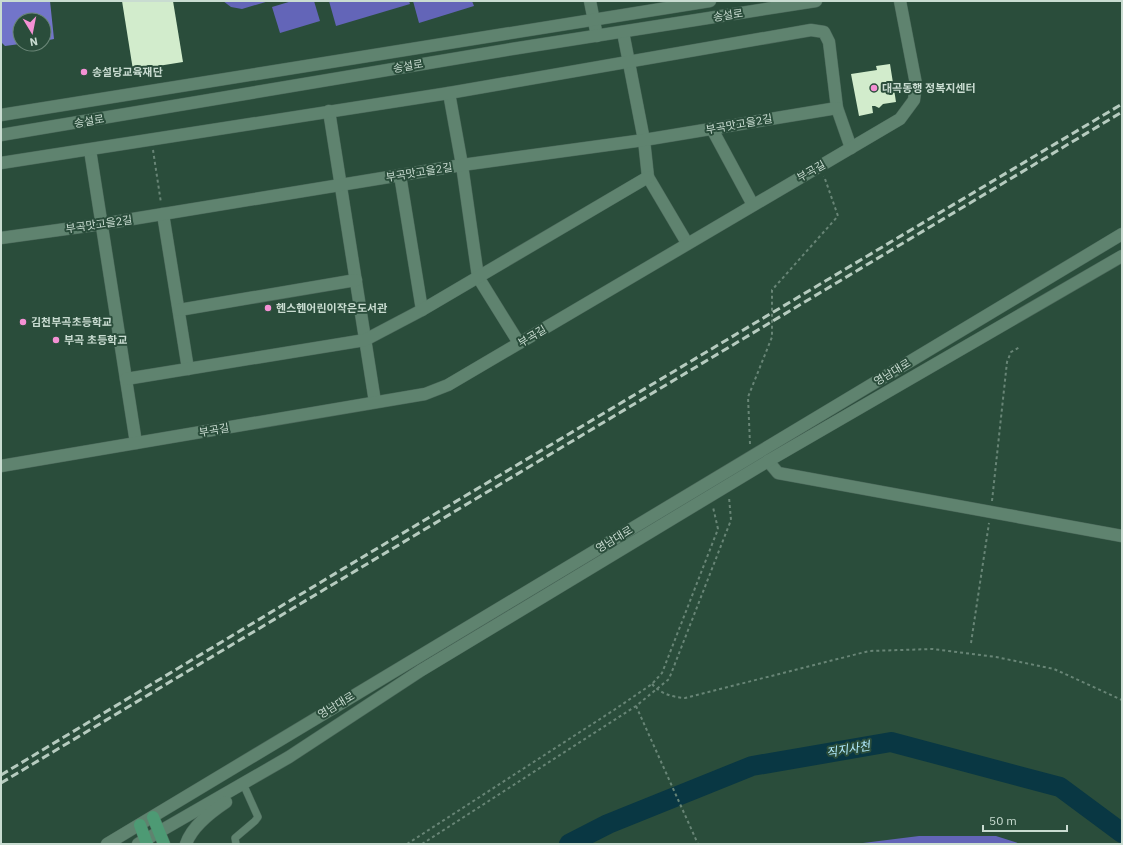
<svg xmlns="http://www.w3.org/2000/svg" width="1123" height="845" font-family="'IBM Plex Sans','Noto Sans KR',sans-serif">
	<rect width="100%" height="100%" fill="#2a4d3b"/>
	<g fill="#6365b8">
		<path d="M223,1H269L242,9L231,7Z"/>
		<path d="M292,1H314L320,21L280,33L272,7Z"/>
		<path d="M329,1H409L410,4L336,26Z"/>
		<path d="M413,1H472L474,6L419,23Z"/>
		<path d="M919,836H996L1021,844H855Z"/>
	</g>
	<path fill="#7275ca" d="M1,1H50L54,39L44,41V20H20V44L5,46L1,42Z"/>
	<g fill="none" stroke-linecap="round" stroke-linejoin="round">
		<path stroke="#093743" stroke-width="20" d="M569,844L608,824L752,766L891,742L1060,787L1122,833"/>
	</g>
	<g fill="#d2eccc">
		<path d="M122,1H173L183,62L133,70Z"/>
		<path d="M890,64L896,102L883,104L879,108L875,106H872L873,113L859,116L851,74L877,70L876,66Z"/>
	</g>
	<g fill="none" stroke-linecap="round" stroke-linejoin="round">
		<defs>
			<path id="lane" d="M236,844L235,838L255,821L258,817L245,788"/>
			<g id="street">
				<path d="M590,1L597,36"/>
				<path d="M623,32L644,140L648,177L687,243"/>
				<path d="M449,93L462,165L478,277L519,343"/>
				<path d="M329,111L375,402"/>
				<path d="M712,129L753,205"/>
				<path d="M90,150L136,443"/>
				<path d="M1,163L449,93L811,30L824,32L829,42L837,108L851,148"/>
				<path d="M400,175L422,310"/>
				<path d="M163,214L188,369"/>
				<path d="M1,238L102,224L462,165L644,140L837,108"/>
				<path d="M179,310L356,280"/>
				<path d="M126,379L365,340L422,310L648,177"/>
				<path d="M768,461L778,473L1122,536"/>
			</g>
			<g id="secondary">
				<path d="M1,115L710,1"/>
				<path d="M1,135L512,49L816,1"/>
				<path d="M1,466L425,394L448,385L900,119L914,100L916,84L900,1"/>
				<path d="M107,844L1122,234"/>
				<path d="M138,844L289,757L420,671L768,461L1122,256"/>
				<path d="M186,844C192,826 211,812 226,802"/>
			</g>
			<g id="highway">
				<path d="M153,817L164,844"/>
				<path d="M140,825L147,844"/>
			</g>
		</defs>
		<use href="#lane" stroke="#4b685a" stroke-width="8"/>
		<use href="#street" stroke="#4b685a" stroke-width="13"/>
		<use href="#secondary" stroke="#4b685a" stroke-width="13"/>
		<use href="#highway" stroke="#4b685a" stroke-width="13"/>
		<g stroke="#688576" stroke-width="2" stroke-dasharray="3 3" stroke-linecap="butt">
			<path d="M153,150L161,203"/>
			<path d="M750,444L748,397L772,337V290L838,216L824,176"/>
			<path d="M992,501L1007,362L1011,352L1020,347"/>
			<path d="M971,643L989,523"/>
			<path d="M652,684C661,694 672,697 685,698L869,651L933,649L996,657L1054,669L1122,700"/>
			<path d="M636,706L698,844"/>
			<path d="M407,844L614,710L652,684L662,673L718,529L713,507"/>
			<path d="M422,844L636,706L669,679L731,520L729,497"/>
		</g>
		<use href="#lane" stroke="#5f836f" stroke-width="7"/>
		<use href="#street" stroke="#5f836f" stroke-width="12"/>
		<use href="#secondary" stroke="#5f836f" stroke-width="12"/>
		<use href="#highway" stroke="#4d9a74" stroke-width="12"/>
		<g stroke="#b6cbbf" stroke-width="3" stroke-dasharray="8 4" stroke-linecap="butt">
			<path d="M1,775L341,570L1122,104"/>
			<path d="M1,783L1122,112"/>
		</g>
	</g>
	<g fill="#f491d4" stroke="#2a4d3b" stroke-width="1.5">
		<circle cx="84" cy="72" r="4"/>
		<circle cx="874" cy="88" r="4"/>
		<circle cx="268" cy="308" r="4"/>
		<circle cx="23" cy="322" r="4"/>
		<circle cx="56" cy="340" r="4"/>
	</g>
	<g text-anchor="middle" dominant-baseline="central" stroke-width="4" stroke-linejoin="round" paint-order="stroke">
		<g font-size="11" fill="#c9dcd1" stroke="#2a4d3b">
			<text transform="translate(728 15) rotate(-9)">송설로</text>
			<text transform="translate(408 66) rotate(-10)">송설로</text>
			<text transform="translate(89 121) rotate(-10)">송설로</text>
			<text transform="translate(739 124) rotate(-10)">부곡맛고을2길</text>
			<text transform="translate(811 171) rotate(-30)">부곡길</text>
			<text transform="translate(419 172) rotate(-9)">부곡맛고을2길</text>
			<text transform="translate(99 224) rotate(-8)">부곡맛고을2길</text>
			<text transform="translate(532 336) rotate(-31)">부곡길</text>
			<text transform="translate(892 372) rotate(-31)">영남대로</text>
			<text transform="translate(214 430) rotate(-10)">부곡길</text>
			<text transform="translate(614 539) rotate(-31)">영남대로</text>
			<text transform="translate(336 705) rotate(-31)">영남대로</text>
		</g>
		<g font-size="11" font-weight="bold" fill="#c9dcd1" stroke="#2a4d3b" text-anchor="start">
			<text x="92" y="72">송설당교육재단</text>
			<text x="882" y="88">대곡동행 정복지센터</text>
			<text x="276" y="308">헨스헨어린이작은도서관</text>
			<text x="31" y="322">김천부곡초등학교</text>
			<text x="64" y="340">부곡 초등학교</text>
		</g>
		<g font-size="12" font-style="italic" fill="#b2ebfe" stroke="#2a4d3b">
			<text transform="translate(848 749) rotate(-10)">직지사천</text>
		</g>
	</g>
	<rect width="1123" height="845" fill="none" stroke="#c9dcd1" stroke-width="4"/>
	<g transform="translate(32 32) rotate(170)"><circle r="19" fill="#2a4d3b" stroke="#6a8677"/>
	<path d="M0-3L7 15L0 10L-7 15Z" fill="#f491d4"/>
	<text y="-6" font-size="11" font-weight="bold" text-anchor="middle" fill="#c9dcd1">N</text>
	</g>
	<path d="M983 825v6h84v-6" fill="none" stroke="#c9dcd1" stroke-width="2"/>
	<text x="989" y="825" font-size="12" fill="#c9dcd1" stroke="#2a4d3b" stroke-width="3" paint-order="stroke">50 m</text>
</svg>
